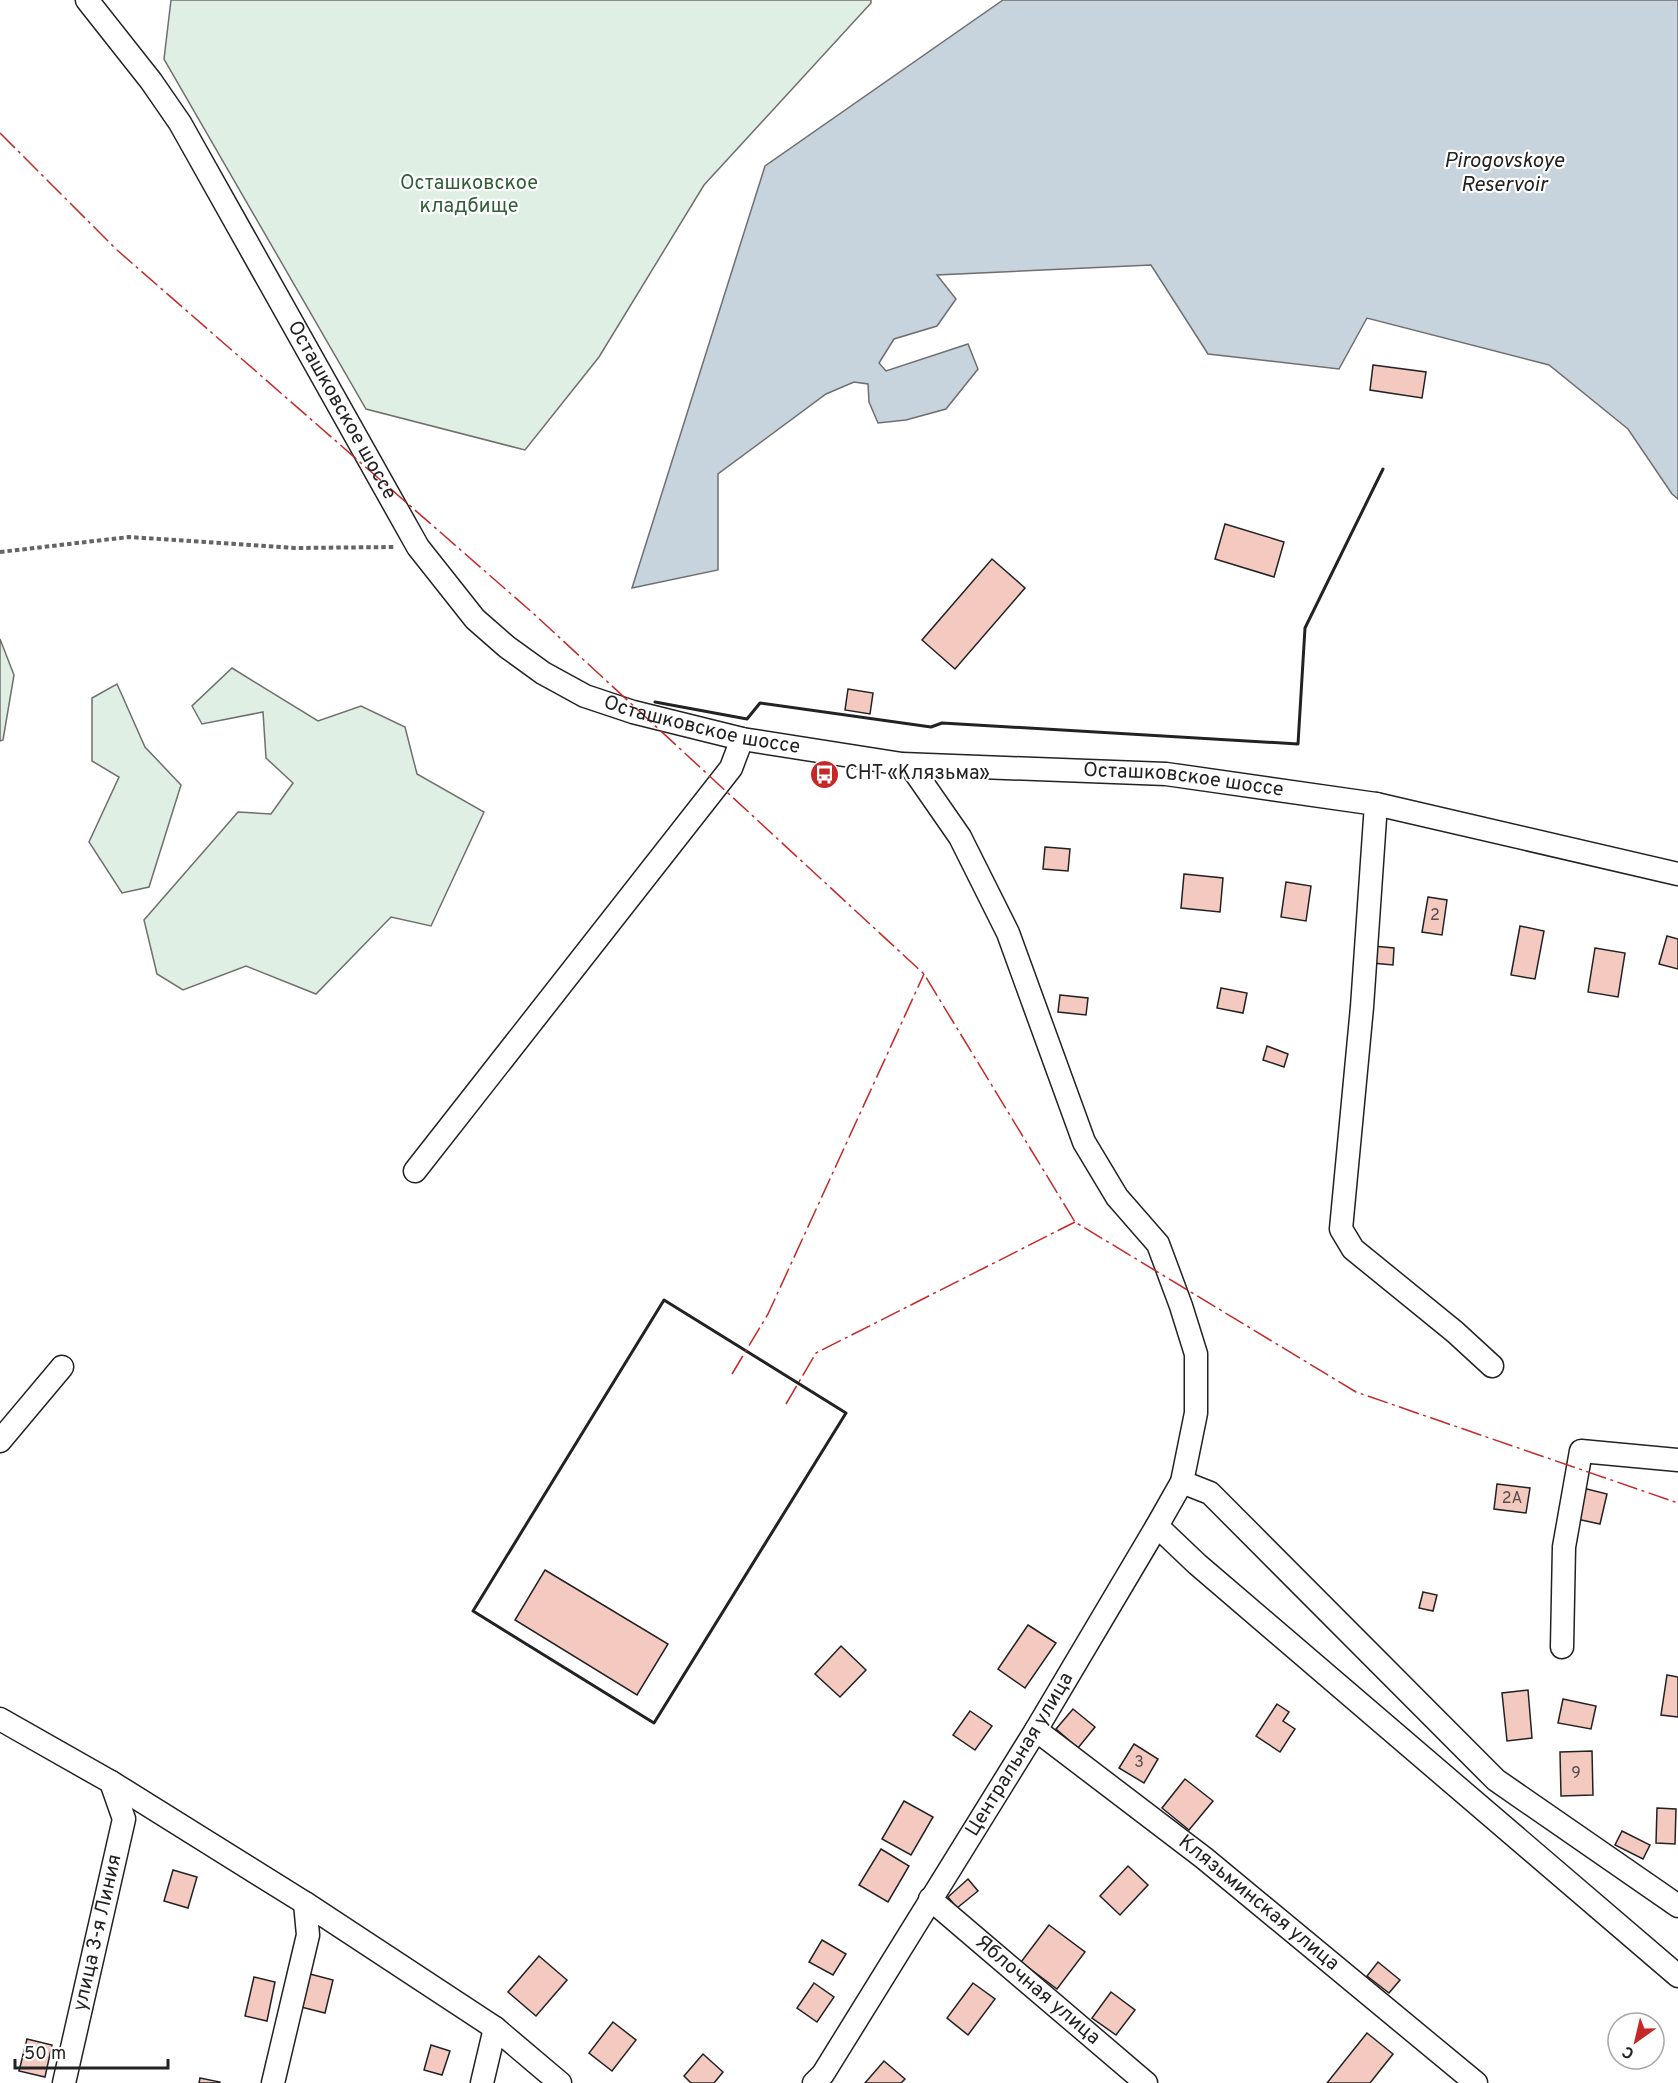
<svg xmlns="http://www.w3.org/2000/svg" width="1678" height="2083" font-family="Overpass,sans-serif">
	<rect width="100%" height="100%" fill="#fff"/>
	<g fill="#e0efe3" stroke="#6f6f6f" stroke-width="1.5">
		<path d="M171,0H871V3L704,185L599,357L525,450L366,409L164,59Z"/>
		<path d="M0,639L14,675L3,740L0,741Z"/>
		<path d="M232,668L318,721L361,706L405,727L417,774L484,812L431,926L391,917L316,994L246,966L183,990L157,974L144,920L238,812L271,814L293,783L266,758L263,712L202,724L192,706Z"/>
		<path d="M117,684L145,747L181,785L149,887L122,893L89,842L119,777L92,761V698Z"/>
	</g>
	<path fill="#c7d3dd" stroke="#6f6f6f" stroke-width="1.5" d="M1003,0H1678V499L1672,494L1628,429L1549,365L1367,318L1339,369L1208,354L1151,265L937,275L956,299L937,326L894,339L879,363L886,371L968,344L978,369L946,409L906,420L878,423L869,402L868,384L854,382L826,394L718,474V570L632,588L765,166Z"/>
	<g fill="#f3c9c0" stroke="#222" stroke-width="1.5">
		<path d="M1373,365L1426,372L1422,398L1370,390Z"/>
		<path d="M1225,524L1284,542L1274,577L1215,559Z"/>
		<path d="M992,559L1025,588L955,669L922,640Z"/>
		<path d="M848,689L873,693L870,714L845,710Z"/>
		<path d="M1045,847L1070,849L1068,871L1043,869Z"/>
		<path d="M1184,874L1223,878L1220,912L1181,908Z"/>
		<path d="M1286,882L1311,886L1306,921L1281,917Z"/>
		<path d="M1428,897L1447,900L1442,935L1422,932Z"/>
		<path d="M1520,926L1544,931L1535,979L1511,975Z"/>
		<path d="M1667,936L1678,939V969L1659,964Z"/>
		<path d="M1373,946L1394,948L1393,965L1372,963Z"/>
		<path d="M1595,948L1625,953L1618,997L1588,992Z"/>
		<path d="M1221,988L1247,993L1243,1013L1217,1008Z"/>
		<path d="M1060,995L1088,998L1086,1015L1058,1012Z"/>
		<path d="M1267,1046L1288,1054L1284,1067L1263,1060Z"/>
		<path d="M1497,1484L1530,1488L1526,1513L1494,1509Z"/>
		<path d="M1579,1487L1607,1494L1600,1524L1572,1518Z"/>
		<path d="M545,1570L668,1644L637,1695L515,1620Z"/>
		<path d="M1423,1592L1437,1595L1433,1611L1419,1608Z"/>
		<path d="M1028,1625L1056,1643L1025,1688L998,1669Z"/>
		<path d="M841,1646L866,1670L840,1697L815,1674Z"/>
		<path d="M1667,1675L1678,1677V1717L1661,1715Z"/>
		<path d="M1528,1690L1532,1738L1507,1741L1502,1693Z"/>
		<path d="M1563,1699L1596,1706L1591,1729L1558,1723Z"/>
		<path d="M1277,1704L1289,1712L1283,1721L1295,1729L1280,1752L1256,1736Z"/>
		<path d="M1073,1709L1095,1727L1078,1748L1056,1729Z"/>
		<path d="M970,1711L992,1726L975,1750L953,1735Z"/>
		<path d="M1134,1744L1158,1759L1144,1783L1119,1768Z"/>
		<path d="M1592,1751L1593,1795L1561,1796L1560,1752Z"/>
		<path d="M1185,1779L1213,1801L1189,1830L1162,1808Z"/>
		<path d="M904,1801L933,1817L911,1855L882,1839Z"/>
		<path d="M1657,1808L1676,1809L1675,1844L1656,1843Z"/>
		<path d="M1622,1831L1650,1845L1643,1859L1615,1845Z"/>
		<path d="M881,1849L909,1866L888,1902L859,1885Z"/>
		<path d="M1128,1866L1148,1885L1120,1915L1100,1896Z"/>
		<path d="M173,1870L197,1877L188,1908L164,1901Z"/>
		<path d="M968,1879L978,1891L957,1908L948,1897Z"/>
		<path d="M1049,1925L1085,1952L1057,1989L1021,1962Z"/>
		<path d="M822,1940L846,1954L833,1975L809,1962Z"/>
		<path d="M539,1956L567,1980L536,2016L508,1992Z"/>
		<path d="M1378,1962L1400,1980L1389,1993L1367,1976Z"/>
		<path d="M310,1974L333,1980L325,2013L301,2007Z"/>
		<path d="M254,1977L275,1982L267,2021L245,2016Z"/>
		<path d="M814,1983L834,1997L817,2022L797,2008Z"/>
		<path d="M973,1983L995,1999L968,2035L947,2018Z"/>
		<path d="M1111,1992L1135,2010L1116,2035L1092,2018Z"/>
		<path d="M613,2022L636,2040L612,2071L589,2053Z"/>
		<path d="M1367,2033L1393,2054L1370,2083H1327Z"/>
		<path d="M27,2039L52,2045L45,2077L19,2071Z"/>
		<path d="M431,2045L450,2051L442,2075L424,2070Z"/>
		<path d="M703,2054L723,2072L714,2083H691L684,2076Z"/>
		<path d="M884,2061L905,2079L901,2083H865Z"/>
		<path d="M200,2078L220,2082V2083H199Z"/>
	</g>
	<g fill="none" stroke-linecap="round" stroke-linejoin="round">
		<defs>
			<g id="minor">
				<path id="s1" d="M87,0L151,81L180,123L418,547L475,619L507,647L543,673L585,696L633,712L742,739L902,764L1166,774L1376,804L1678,874"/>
				<path d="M1376,804L1362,1007L1341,1229L1353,1249L1455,1332L1492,1366"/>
				<path d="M415,1171L731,768L742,739"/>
				<path d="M0,1441L62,1367"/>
				<path d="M1182,1482L1210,1493L1496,1780L1678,1906"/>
				<path d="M1157,1526L1197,1564L1678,1976"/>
				<path d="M1562,1647L1564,1547L1581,1451L1678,1460"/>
				<path d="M0,1719L111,1782L305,1903L495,2028L560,2083"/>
				<path id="s2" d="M1036,1730L1204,1858L1476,2083"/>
				<path id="s3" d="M930,1899L1146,2083"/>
				<path id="s4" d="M64,2083L124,1819L111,1782"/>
				<path d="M273,2083L308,1935L305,1903"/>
				<path d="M482,2083L495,2028"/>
				<path id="s5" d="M814,2083L823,2074L1036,1730L1157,1526L1182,1482L1196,1413V1354L1181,1306L1158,1244L1117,1197L1084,1142L1008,933L960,837L910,765"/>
			</g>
		</defs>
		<use href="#minor" stroke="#222" stroke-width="25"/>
		<path stroke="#646464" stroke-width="4" stroke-dasharray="4.5 3" stroke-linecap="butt" d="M0,552L129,537L295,548L394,547"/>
		<use href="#minor" stroke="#fff" stroke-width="22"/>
		<g stroke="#222" stroke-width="3">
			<path d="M655,702L747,719L760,703L931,727L942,723L1298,744L1305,628L1383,469"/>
			<path d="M664,1300L846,1413L654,1723L473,1611Z"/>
		</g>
		<g stroke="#c62828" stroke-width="1.5" stroke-dasharray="21 4.5 3 4.5" stroke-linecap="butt">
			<path d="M0,133L117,250L534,614L924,974L1075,1222L1356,1392L1678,1503"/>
			<path d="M732,1374L768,1314L924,974"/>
			<path d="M786,1404L816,1353L1075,1222"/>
		</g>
	</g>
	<defs>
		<symbol id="bus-disc" viewBox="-11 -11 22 22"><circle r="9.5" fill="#c62828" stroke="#fff"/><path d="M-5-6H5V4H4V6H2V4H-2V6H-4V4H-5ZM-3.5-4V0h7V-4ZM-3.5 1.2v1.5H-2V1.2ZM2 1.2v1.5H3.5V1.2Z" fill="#fff"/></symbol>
	</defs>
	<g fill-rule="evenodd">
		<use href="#bus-disc" x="808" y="758" width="33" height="33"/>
	</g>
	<g text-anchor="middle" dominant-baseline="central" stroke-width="4.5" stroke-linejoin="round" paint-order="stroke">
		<g font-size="16" fill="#564c4a">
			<text x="1435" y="916">2</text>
			<text x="1512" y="1499">2А</text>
			<text x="1139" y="1763">3</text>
			<text x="1576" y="1774">9</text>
		</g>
		<g font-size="20" fill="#2f5e38" stroke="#fff">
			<text x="469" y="184">Осташковское<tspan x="469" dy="23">кладбище</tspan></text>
		</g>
		<g font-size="20" fill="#222" stroke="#fff">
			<text stroke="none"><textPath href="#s1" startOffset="484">Осташковское шоссе</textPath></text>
			<text stroke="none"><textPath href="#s1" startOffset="988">Осташковское шоссе</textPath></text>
			<text stroke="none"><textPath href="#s1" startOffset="1474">Осташковское шоссе</textPath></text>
			<text stroke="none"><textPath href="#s5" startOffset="388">Центральная улица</textPath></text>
			<text stroke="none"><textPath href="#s2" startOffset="282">Клязьминская улица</textPath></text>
			<text stroke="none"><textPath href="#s4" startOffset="154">улица 3-я Линия</textPath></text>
			<text stroke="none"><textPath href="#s3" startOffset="141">Яблочная улица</textPath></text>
		</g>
		<g font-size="20" fill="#222" stroke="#fff" text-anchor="start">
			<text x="845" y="774">СНТ «Клязьма»</text>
		</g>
		<g font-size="21" font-style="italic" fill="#222" stroke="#fff">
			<text x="1504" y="161">Pirogovskoye<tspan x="1504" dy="24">Reservoir</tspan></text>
		</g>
	</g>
	<g transform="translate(1636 2041) rotate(214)"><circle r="28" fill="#ffffff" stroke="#a7a7a7" stroke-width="1.5"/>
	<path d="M0-4.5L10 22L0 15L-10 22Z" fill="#c62828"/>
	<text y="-9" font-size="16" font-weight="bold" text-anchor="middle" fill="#222222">С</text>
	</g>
	<path d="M15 2059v9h153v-9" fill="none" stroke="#222222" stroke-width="3"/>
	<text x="24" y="2059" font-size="18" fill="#222222" stroke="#ffffff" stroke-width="4.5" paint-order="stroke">50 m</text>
</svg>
